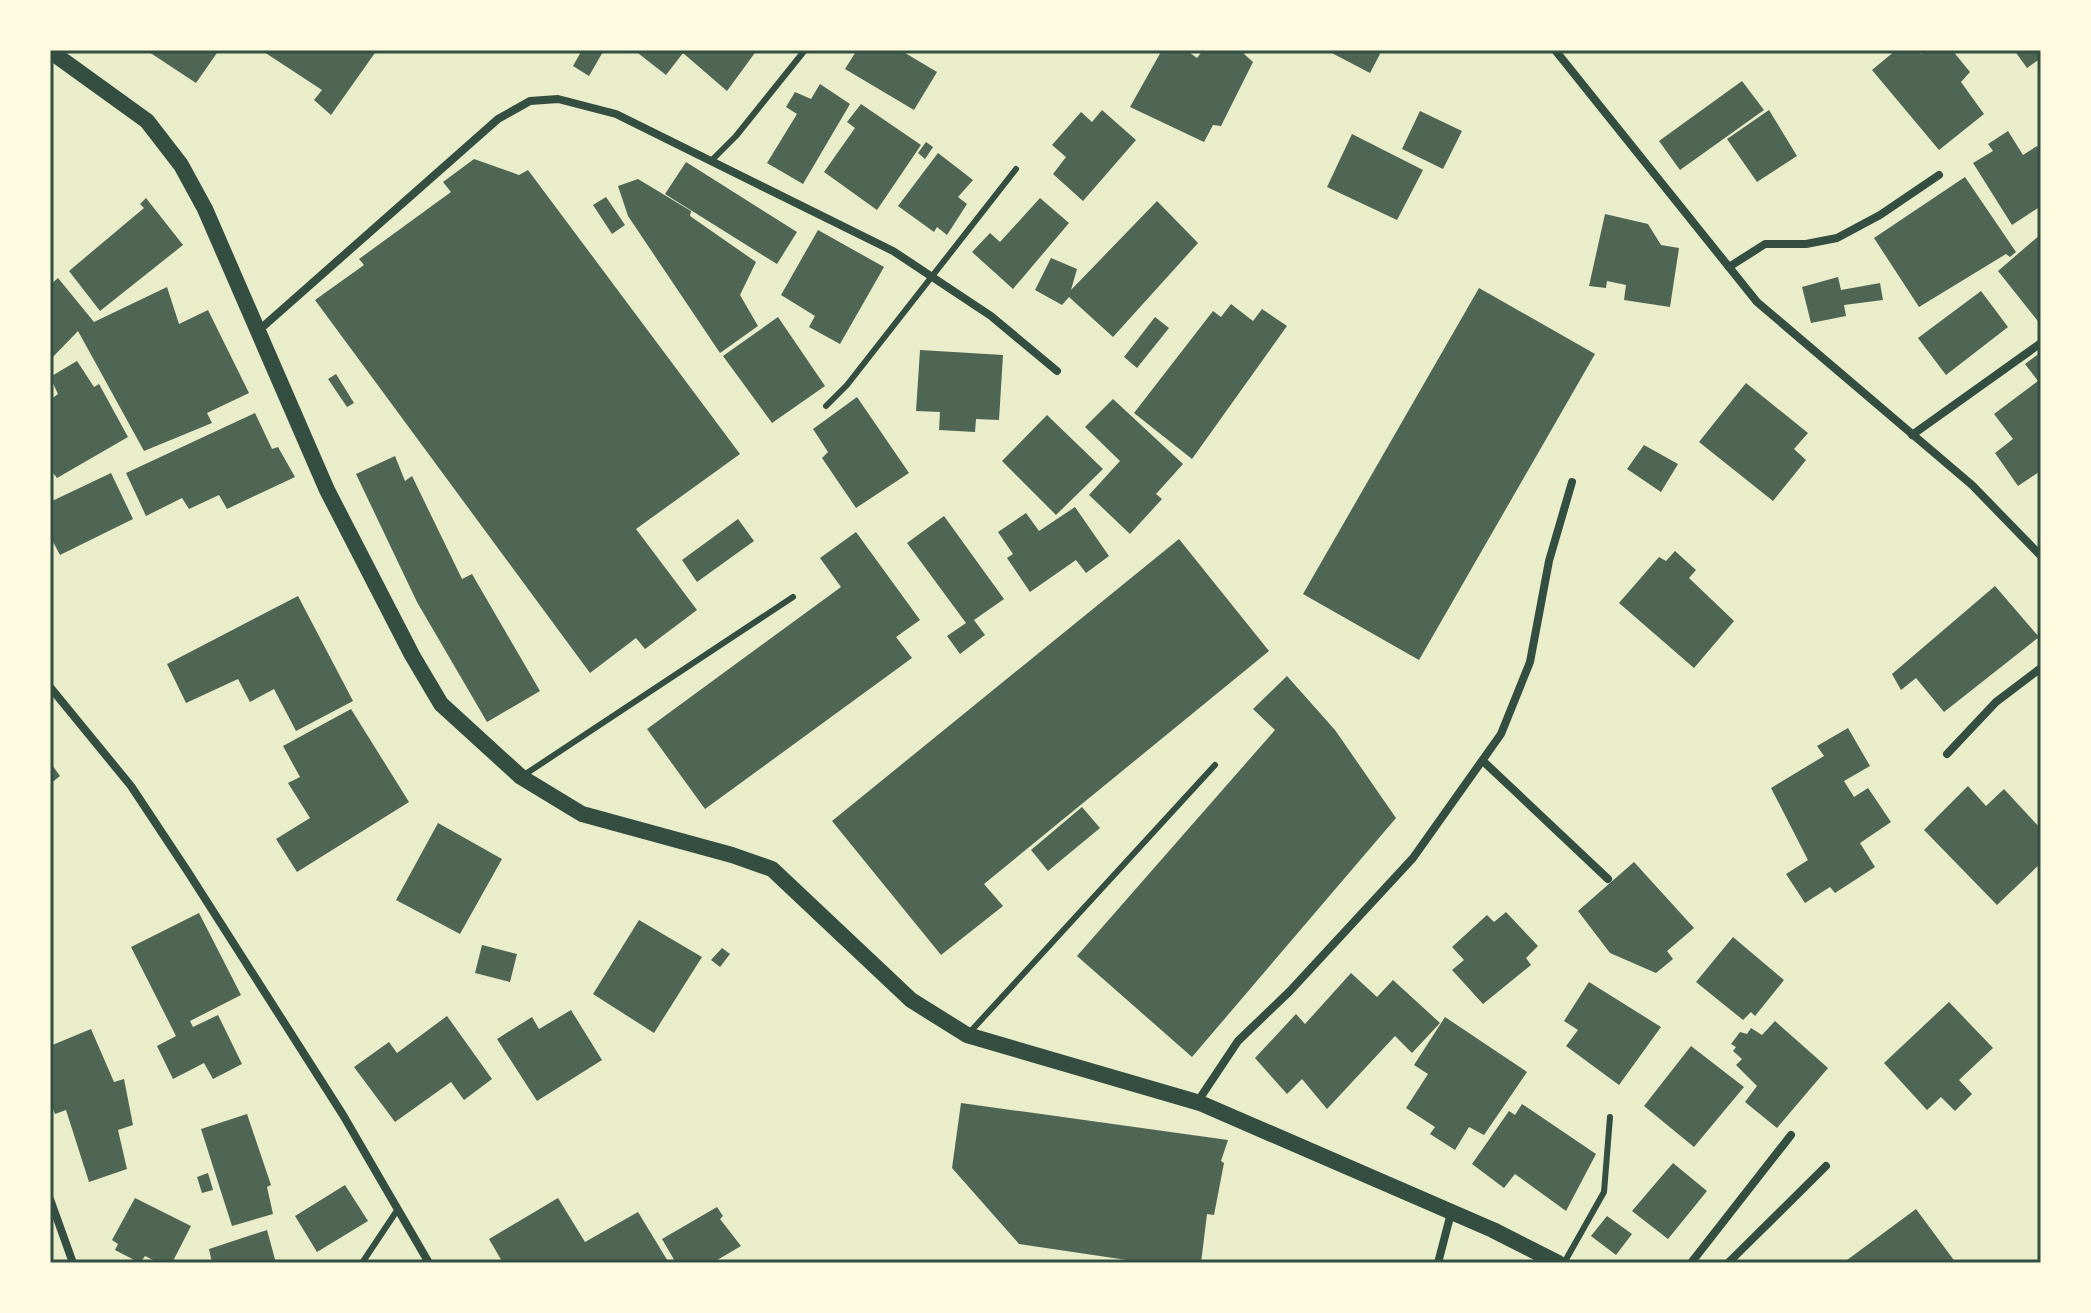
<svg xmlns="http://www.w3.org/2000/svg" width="2091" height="1313" font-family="Arial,sans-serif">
	<rect width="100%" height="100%" fill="#e9edc9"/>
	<g fill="#4f6655">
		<path d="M146,50H219L196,83Z"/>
		<path d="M261,50H377L331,115L314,100L322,90Z"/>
		<path d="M582,50H604L589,76L573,66Z"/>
		<path d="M634,50H757L727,91L683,53L666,75Z"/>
		<path d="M857,50H900L937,72L914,110L845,69Z"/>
		<path d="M1162,50H1186L1197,58L1203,50H1246L1244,54L1253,62L1221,126L1213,125L1204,142L1130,107Z"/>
		<path d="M1326,50H1374L1380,54L1370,73Z"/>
		<path d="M1896,50H1918L1921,54L1926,50H1952L1970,72L1961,82L1984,114L1939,150L1872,70Z"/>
		<path d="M2014,50H2041V58L2027,68Z"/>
		<path d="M1742,81L1764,110L1680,170L1659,141Z"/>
		<path d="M820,84L850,104L803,184L767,163L797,114L786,107L795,92L811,99Z"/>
		<path d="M861,104L921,145L877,210L824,172L855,128L847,122Z"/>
		<path d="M1102,110L1136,140L1083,201L1053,174L1066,157L1052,145L1081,112L1092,122Z"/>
		<path d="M1769,110L1797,156L1757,182L1727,139Z"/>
		<path d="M1420,111L1462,131L1443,169L1402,149Z"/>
		<path d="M2008,131L2023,155L2037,146L2041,152V206L2012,225L1973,163L1993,151L1988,144Z"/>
		<path d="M1352,134L1423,170L1397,220L1327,187Z"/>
		<path d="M926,142L933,147L925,159L918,153Z"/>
		<path d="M938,153L973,180L958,197L967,204L947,235L937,227L934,232L898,206Z"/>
		<path d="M474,159L519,175L528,170L740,454L636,529L697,610L645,649L636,638L590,673L315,300L364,265L359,259L451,192L443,182Z"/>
		<path d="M686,162L797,232L777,264L665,194Z"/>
		<path d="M1965,177L2016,252L2010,257L2006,254L1919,307L1874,238Z"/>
		<path d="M638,179L691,211L690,216L756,262L740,295L758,326L720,353L628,216L618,186Z"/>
		<path d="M606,197L625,225L612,234L593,205Z"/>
		<path d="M146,198L183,245L100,311L69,271L144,208L140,204Z"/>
		<path d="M1040,198L1069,223L1013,289L972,252L990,233L1000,242Z"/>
		<path d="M1157,201L1198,243L1113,337L1069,297L1062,305L1035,290L1051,258L1077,269L1071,290Z"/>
		<path d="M1605,214L1648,224L1661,245L1679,248L1670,307L1624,300L1626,285L1607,281L1606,288L1589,286Z"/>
		<path d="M818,230L884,267L840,344L809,327L815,316L781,295Z"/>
		<path d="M2041,234V325L1998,271Z"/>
		<path d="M1838,277L1841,290L1880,283L1883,300L1844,305L1846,316L1811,323L1802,287Z"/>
		<path d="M58,278L94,322L167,287L179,324L208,310L249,393L207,413L212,423L144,451L78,331L50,360V285Z"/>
		<path d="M1479,288L1595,354L1419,660L1303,594Z"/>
		<path d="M1981,291L2008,327L1946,375L1918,338Z"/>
		<path d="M1231,304L1253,321L1262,309L1287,326L1192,459L1134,413L1213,311L1221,317Z"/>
		<path d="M778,317L825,386L772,423L723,356Z"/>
		<path d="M1155,317L1169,328L1137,368L1124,357Z"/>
		<path d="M920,350L1003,355L999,420L976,419L975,432L939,430L940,412L916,411Z"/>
		<path d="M2041,352V475L2039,472L2018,486L1995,453L2013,439L1994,414L2038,381L2025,364Z"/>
		<path d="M77,361L94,387L99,384L128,437L57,478L50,469V400L58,394L50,377Z"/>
		<path d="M336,374L354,403L347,407L328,379Z"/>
		<path d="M1746,383L1808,433L1794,449L1806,460L1773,501L1699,442Z"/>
		<path d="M857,397L909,473L856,508L822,458L828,452L813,429Z"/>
		<path d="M1113,399L1183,464L1156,494L1162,499L1130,534L1089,495L1120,461L1085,427Z"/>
		<path d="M255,413L272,449L278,447L295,477L227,509L219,495L189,509L182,498L146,516L126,473Z"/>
		<path d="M1047,415L1103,469L1056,515L1002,461Z"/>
		<path d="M1644,445L1678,464L1661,492L1627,469Z"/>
		<path d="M395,456L405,481L412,476L462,579L472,574L540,691L487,722L417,602L356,474Z"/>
		<path d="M111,473L133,519L60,555L50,536V502Z"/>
		<path d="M1075,507L1109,556L1086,573L1076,560L1030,592L1007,558L1013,554L998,532L1026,513L1039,531Z"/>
		<path d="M944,516L1004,599L974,620L985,635L960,654L947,636L966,623L907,543Z"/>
		<path d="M738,519L754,541L697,582L682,560Z"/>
		<path d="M856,532L920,620L896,637L912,658L705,809L647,729L841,587L820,558Z"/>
		<path d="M1179,539L1269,651L984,884L1003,906L941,955L832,821Z"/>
		<path d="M1675,551L1696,570L1689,578L1734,621L1694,668L1619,603L1659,557L1666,561Z"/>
		<path d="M1995,586L2039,637L1944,712L1916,678L1901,690L1892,674Z"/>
		<path d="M298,596L353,701L296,731L274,689L250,702L238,679L186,703L167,664Z"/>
		<path d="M1287,676L1335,730L1396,818L1192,1057L1077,956L1275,730L1253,709Z"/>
		<path d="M351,709L409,802L297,872L276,839L310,818L288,783L300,777L283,746Z"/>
		<path d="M1848,728L1870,766L1844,781L1854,797L1868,788L1891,822L1860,843L1875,867L1835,893L1830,887L1805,903L1786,874L1808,860L1771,788L1824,756L1817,746Z"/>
		<path d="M50,762L60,776L50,784Z"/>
		<path d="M1968,786L1986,806L2004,789L2041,829V863L1997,905L1924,830Z"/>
		<path d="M1082,807L1100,828L1048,871L1031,850Z"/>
		<path d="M438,823L502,859L460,934L396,900Z"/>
		<path d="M1634,862L1694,928L1667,951L1673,959L1656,973L1610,953L1578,911Z"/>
		<path d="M1506,912L1538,946L1526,958L1531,965L1483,1004L1452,970L1464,960L1452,947L1487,915L1494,922Z"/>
		<path d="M199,913L241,995L190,1021L193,1027L218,1015L242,1064L213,1079L204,1063L173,1079L157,1046L176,1036L131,947Z"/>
		<path d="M639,920L702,957L654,1033L593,994Z"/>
		<path d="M1733,937L1784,980L1755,1016L1751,1012L1743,1020L1696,982Z"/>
		<path d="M482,945L517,954L510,982L475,973Z"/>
		<path d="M722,948L730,954L720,967L711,960Z"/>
		<path d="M1351,973L1377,997L1393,980L1440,1023L1412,1053L1395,1036L1327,1109L1302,1079L1287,1094L1255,1058L1296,1014L1305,1024Z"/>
		<path d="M1589,982L1661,1027L1619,1085L1566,1046L1578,1030L1564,1021Z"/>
		<path d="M1949,1002L1993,1048L1959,1080L1972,1094L1955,1111L1941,1097L1927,1110L1884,1063Z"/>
		<path d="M571,1010L602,1060L537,1101L497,1039L532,1017L539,1029Z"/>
		<path d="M447,1016L492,1079L464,1100L451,1082L395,1122L354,1067L389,1042L397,1053Z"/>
		<path d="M1445,1017L1527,1072L1484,1135L1469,1127L1455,1150L1430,1134L1435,1127L1406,1108L1428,1074L1414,1065Z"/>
		<path d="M1775,1021L1828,1068L1777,1128L1745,1102L1757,1086L1736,1065L1742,1059L1733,1051L1736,1047L1731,1044L1740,1032L1747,1034L1751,1028L1762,1035Z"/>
		<path d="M91,1029L114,1082L124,1079L133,1125L118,1130L127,1169L89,1182L66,1110L55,1114L50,1101V1046Z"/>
		<path d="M1691,1046L1744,1087L1694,1147L1644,1106Z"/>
		<path d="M961,1103L1228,1140L1221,1161L1224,1163L1214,1215L1207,1214L1201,1263H1147L1019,1244L952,1168Z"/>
		<path d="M1522,1104L1596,1154L1566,1211L1515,1174L1504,1188L1472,1164L1509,1111L1515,1115Z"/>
		<path d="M247,1114L271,1185L267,1187L273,1214L232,1226L201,1129Z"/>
		<path d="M1673,1163L1707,1191L1668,1239L1632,1211Z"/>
		<path d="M208,1173L213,1190L202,1193L197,1177Z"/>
		<path d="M345,1185L368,1221L317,1252L295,1216Z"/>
		<path d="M135,1198L191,1226L172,1263H159L145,1256L140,1263L115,1250L118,1244L112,1240Z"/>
		<path d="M558,1198L585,1242L638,1212L669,1263H503L489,1239Z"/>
		<path d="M717,1207L723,1216L720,1219L741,1246L712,1263H676L662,1239Z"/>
		<path d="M1916,1209L1956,1263H1843Z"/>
		<path d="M1607,1216L1632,1234L1616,1255L1591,1236Z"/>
		<path d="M267,1230L276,1263H212L209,1249Z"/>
	</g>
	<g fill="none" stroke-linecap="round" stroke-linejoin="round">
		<g stroke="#344e41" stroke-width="6">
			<path d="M711,161L736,136L805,50"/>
			<path d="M826,406L847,385L1016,169"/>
			<path d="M524,775L793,597"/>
			<path d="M970,1032L1215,765"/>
			<path d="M362,1263L398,1209"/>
			<path d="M1564,1263L1604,1192L1610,1117"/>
		</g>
		<g stroke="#344e41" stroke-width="8">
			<path d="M1555,50L1757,302L1972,485L2041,556"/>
			<path d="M1729,267L1765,244H1806L1837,238L1880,215L1939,175"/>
			<path d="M258,331L498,119L530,101L558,99L616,114L893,251L991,316L1057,371"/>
			<path d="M1912,435L2041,343"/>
			<path d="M50,687L131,786L188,872L343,1115L429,1263"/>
			<path d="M1947,754L1996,702L2041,668"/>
			<path d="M1483,761L1608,879"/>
			<path d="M1198,1101L1238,1041L1290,991L1413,858L1501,734L1530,662L1549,561L1572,482"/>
			<path d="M50,1199L73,1263"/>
			<path d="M1438,1263L1451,1213"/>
			<path d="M1691,1263L1791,1135"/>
			<path d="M1728,1263L1826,1166"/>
		</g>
		<path stroke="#344e41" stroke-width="16" d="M50,51L147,121L181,165L205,209L327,490L412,655L441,704L521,777L582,814L732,855L772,869L911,1000L967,1035L1200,1103L1493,1230L1558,1263"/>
	</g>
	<rect width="2091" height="1313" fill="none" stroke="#fefae0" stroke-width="104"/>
	<rect x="52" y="52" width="1987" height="1209" fill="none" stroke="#344e41" stroke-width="3"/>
</svg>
